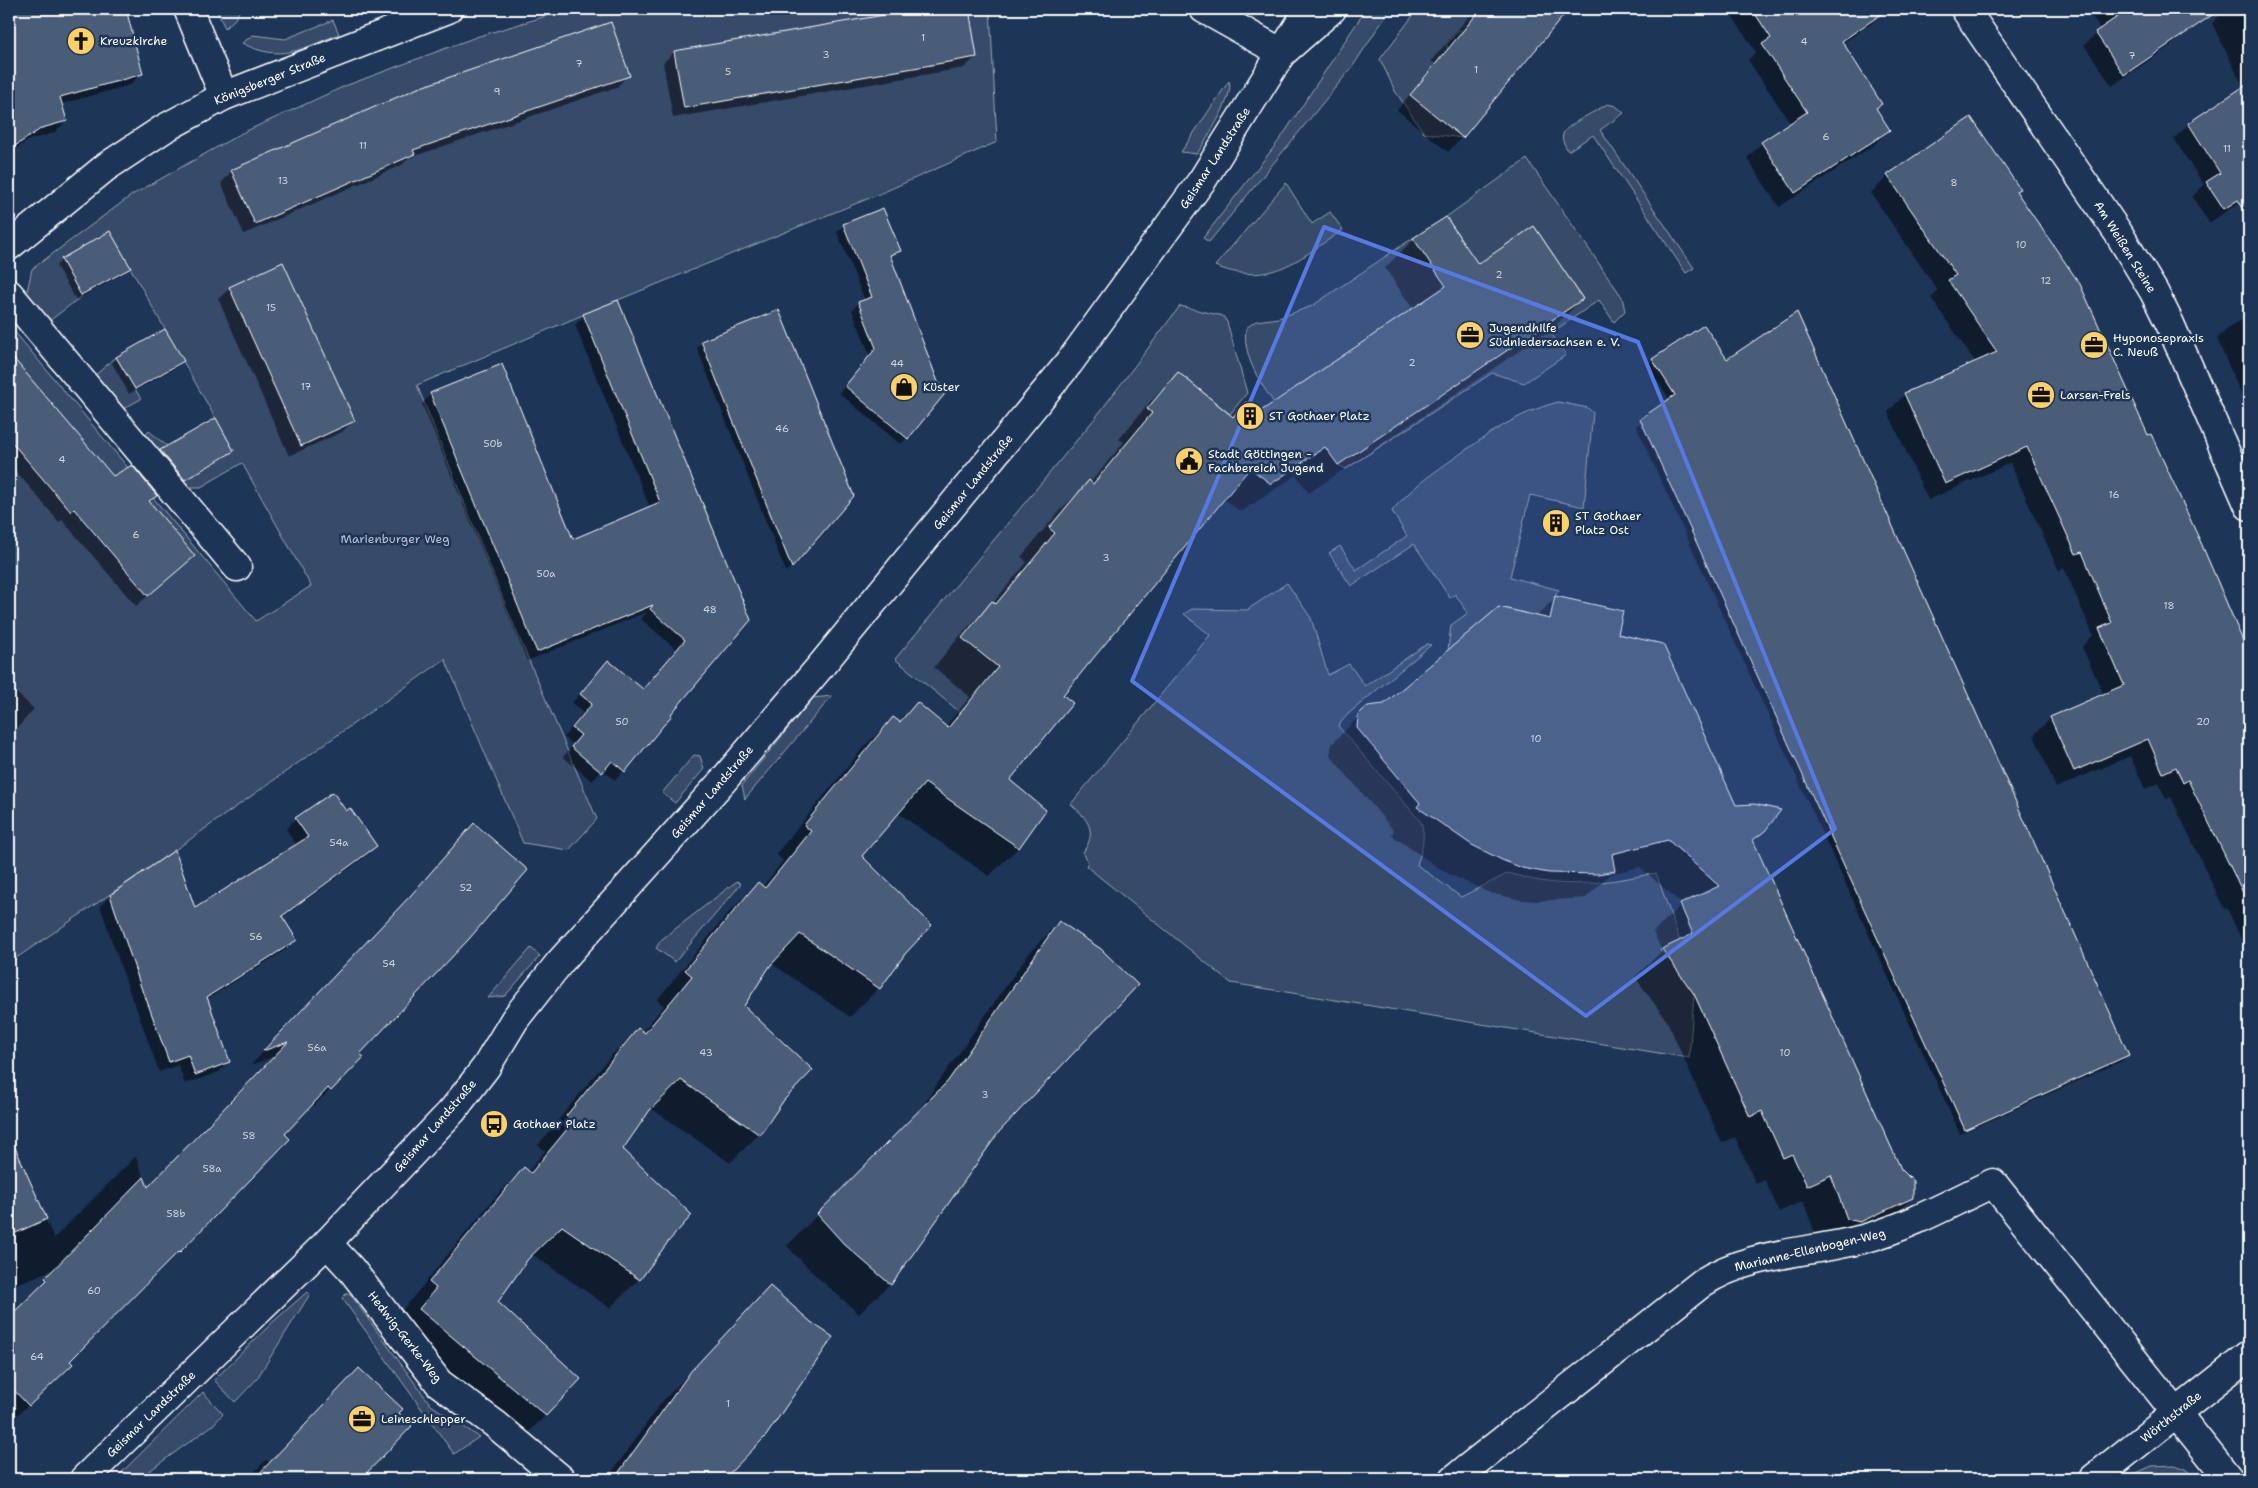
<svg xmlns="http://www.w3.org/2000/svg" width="2258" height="1488" font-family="'Shantell Sans',sans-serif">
	<rect width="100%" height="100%" fill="#1d3557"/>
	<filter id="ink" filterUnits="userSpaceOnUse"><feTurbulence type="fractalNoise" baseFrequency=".02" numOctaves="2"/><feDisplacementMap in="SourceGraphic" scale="10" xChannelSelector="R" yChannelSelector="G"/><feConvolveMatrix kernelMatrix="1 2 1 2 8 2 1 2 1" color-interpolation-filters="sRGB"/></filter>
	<g filter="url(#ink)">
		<g fill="#364b69" stroke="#9aa5b4">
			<path d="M216,9H237L239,12L235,19L225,28Z"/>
			<path d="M570,9H990L997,142L877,195L618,300L417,385L509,614L597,819L569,850L523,843L445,659L175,850L9,963V325L256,621L311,586L242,463L201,487H184L144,437L149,431L167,446L186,479L234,451L110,232L61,259L82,296L48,322L26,296L32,269L132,195L242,133L345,86L476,37Z"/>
			<path d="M1366,9H1390L1353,66L1209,242L1203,238L1281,138Z"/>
			<path d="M1418,9H1481L1462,32L1459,30L1446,45L1448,48L1463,138L1424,133L1395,91L1380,59Z"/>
			<path d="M333,20L339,34C302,49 280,63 242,43L253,35L285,39Z"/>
			<path d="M1229,81C1235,97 1206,139 1197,154L1181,152Z"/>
			<path d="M1607,104L1616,106L1624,113L1600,130L1694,268L1686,273L1593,135L1568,151C1565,145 1560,139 1564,132C1570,123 1597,111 1607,104Z"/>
			<path d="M1527,159L1622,297L1625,311L1614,322L1599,300L1551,333L1566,355L1524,383L1492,373L1346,469L1338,465L1583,299L1534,226L1470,270L1458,234L1446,217Z"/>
			<path d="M1286,183L1312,224L1330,212L1343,230C1299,259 1270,288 1215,266Z"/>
			<path d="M1413,238L1452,282L1289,392L1293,429C1273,400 1241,365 1246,328L1256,321L1279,318L1312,306Z"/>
			<path d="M1180,306L1223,316L1227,322L1247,393L1230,414L1178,372L1147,409L1152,413L1093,484L1089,480L1049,527L1055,533L996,604L992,601L963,637L998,667L961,713L895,659L1096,417Z"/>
			<path d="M116,357L141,399L121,410L92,378Z"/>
			<path d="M1558,402L1588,408L1593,413L1584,507L1530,495L1510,577L1559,590L1555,596L1550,619L1499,607L1448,650L1451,625L1468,613L1455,594L1450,598L1414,544L1351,586L1329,553L1340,546L1356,570L1407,536L1392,511C1411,488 1429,476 1453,459C1489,434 1515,414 1558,402Z"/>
			<path d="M1287,583L1311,618L1328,675L1349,664L1365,686L1427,644L1431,645L1348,714L1338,726L1421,822C1426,838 1422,849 1417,865L1461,897L1509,873C1562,891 1602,883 1656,873L1680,941L1660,950L1672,963L1694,994L1689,1058L1231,983L1086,866L1088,862L1083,852C1098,832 1088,819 1071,804L1210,635L1184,614L1192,609L1247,610Z"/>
			<path d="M832,696L745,799L742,785L813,698Z"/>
			<path d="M694,755L700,756L704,769L675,803L662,793Z"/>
			<path d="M737,881L741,884L675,962L656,948L661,940Z"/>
			<path d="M531,948L540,956L505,996L488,998Z"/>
			<path d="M307,1292L310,1294L256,1380L235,1402L214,1380L274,1321Z"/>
			<path d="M346,1294H350L431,1405L479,1437L454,1454L342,1298Z"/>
			<path d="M203,1392L223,1414L213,1425L138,1479H115Z"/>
			<path d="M2175,1465L2186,1469L2198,1479H2123L2152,1466Z"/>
		</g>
		<g fill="#0007">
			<path d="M9,9H124L142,73L130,85L61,104L66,121L54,133L29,140L9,153Z"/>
			<path d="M926,9H967L976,57L964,68L673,118L663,63L674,52Z"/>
			<path d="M1475,9H1567L1462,137L1448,152L1397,110L1435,64L1431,61Z"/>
			<path d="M1736,9H1886L1871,24L1842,44L1881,104L1875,110L1888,130L1874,145L1779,207L1747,158L1762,143L1791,124L1748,60L1756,52L1731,14Z"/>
			<path d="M2087,9H2164L2182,34L2170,46L2112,86L2084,45L2101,30Z"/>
			<path d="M2227,9H2249V196L2209,223L2192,197L2204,185L2174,139L2189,124L2244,88L2212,23Z"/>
			<path d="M628,75L617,87L409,158L402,165L244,234L221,183L232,171Z"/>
			<path d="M1888,176L2015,192L2147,437L2201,545L2249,659V956L2227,908L2224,909L2171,797L2166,799L2159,783L2145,789L2130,756L2056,788L2034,735L2051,718L2104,695L2082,647L2093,635L2064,568L2059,571L2010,463L1928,500L1888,412L1905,394L1976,363L1931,298L1938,291L1871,193Z"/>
			<path d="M882,210L899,250L889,258L907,438L900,444L839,393L870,356L852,310L859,303L865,301L837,232L843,226Z"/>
			<path d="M109,233L129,268L124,273L76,300L56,266L61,260Z"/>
			<path d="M1414,239L1478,266L1582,299L1553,328L1309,493L1296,475L1241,512L1223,498L1061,696L1009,780L1045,810L1018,848L989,876L898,813L860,856L904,953L879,988L850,1017L771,963L742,1006L783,1099L759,1134L730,1163L651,1108L621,1149L639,1279L610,1308L532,1254L496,1302L546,1415L517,1444L391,1338L408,1317L401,1312L495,1197L524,1168L528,1172L545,1151L538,1145L609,1058L638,1029L642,1032L664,1006L657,1000L729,912L758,884L762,887L783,861L776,854L864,747L893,718L898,722L917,704L945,727L970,697L934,667L964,631L993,603L1027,562L1021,557L1060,510L1089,482L1090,483L1124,442L1119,439L1149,403L1178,374L1232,418L1246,403L1258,414L1413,309L1385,268Z"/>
			<path d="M230,288L353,421L342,432L289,456L218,299Z"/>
			<path d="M584,316L749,620L669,714L624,771L615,780L603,770L592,781L563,757L573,745L564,737L583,713L572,703L608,662L643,690L677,650L641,619L647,612L527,661L422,404L431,394L573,540L650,508L575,325Z"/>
			<path d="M2249,317V412L2217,339L2231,325Z"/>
			<path d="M702,342L853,496L786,572L697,348Z"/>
			<path d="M9,355L112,478L156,496L149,503L182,567L136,606L62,520L59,522L9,463Z"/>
			<path d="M117,358L183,361L177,367L129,394L112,363Z"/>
			<path d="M1653,360L2127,1055L2122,1061L1960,1134L1636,426L1670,400L1647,365Z"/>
			<path d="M216,420L233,450L227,456L179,484L155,456L160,451Z"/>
			<path d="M1556,597L1617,635L1735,806L1764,830L1752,842L1912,1198L1884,1225L1820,1246L1803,1201L1779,1212L1765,1180L1756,1184L1735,1137L1722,1143L1667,1021L1635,977L1662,951L1653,932L1682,904L1640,867L1610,874L1586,898L1537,901L1521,900L1490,893L1445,872L1391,835L1394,831L1330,755L1332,744L1368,707L1384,706L1536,617Z"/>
			<path d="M9,686L34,709L9,737Z"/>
			<path d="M346,813L376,846L366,856L282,917L296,940L285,950L206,1000L229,1062L219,1072L185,1084L178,1065L159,1072L134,1002H133L100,906L110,896L195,910L297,846L286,829L296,819Z"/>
			<path d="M474,825L359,1054L330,1090L314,1106L312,1104L178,1252L162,1268L161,1267L68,1361L55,1380L9,1423V1320L72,1262L9,1287V1151L20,1161L54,1238L136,1156L147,1189L275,1056L251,1065L396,912Z"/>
			<path d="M1059,922L998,1131L890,1284L859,1314L814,1274L787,1246L917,1113L1029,953Z"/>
			<path d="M770,1288L765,1435L722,1479H607L661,1403Z"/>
			<path d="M397,1413L410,1426L360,1479H247L266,1460L270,1463Z"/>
		</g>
		<g fill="#4a5d79" stroke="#fff">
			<path d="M9,9H126L143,74L60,97L67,121L42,128L9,150Z"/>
			<path d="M919,9H969L977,57L684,108L674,51Z"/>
			<path d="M1481,9H1569L1463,138L1410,95Z"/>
			<path d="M1752,9H1889L1842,41L1882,104L1876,108L1890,130L1795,193L1761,142L1807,112L1762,44L1771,38Z"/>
			<path d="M2129,9H2221L2124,75L2095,32Z"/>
			<path d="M611,22L630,76L413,150L415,154L255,224L231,170L418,88Z"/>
			<path d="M2249,83V218L2238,200L2224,209L2206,182L2220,173L2188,123Z"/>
			<path d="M1971,117L2020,189L2016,191L2080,284L2148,435L2151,434L2202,545L2249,655V905L2188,780L2183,783L2176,767L2163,773L2148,739L2074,771L2050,717L2124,685L2099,628L2112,623L2082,552L2076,554L2027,447L1945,484L1904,393L1997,352L1948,280L1956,275L1887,175Z"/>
			<path d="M883,208L901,251L890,255L938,382L948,390L908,439L845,386L876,348L858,302L872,297L843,224Z"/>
			<path d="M1446,217L1478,264L1534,226L1583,299L1338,465L1325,447L1271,484L1250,468L1063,695L1073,703L1010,780L1046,810L1019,848L925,783L862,856L932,925L905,954L880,989L800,934L770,966L744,1006L813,1070L784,1100L760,1135L681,1080L650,1110L623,1149L692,1215L668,1242L640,1280L562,1226L528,1259L498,1302L581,1379L546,1416L419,1309L436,1288L429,1282L524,1167L531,1173L573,1122L566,1116L638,1028L645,1033L692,976L685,970L758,882L765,888L811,831L804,825L893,717L900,722L917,702L948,728L998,667L962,638L992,601L996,604L1055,533L1049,528L1089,480L1093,484L1152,413L1147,409L1178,372L1233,417L1246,402L1258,413L1446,286L1413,238Z"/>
			<path d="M110,231L131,268L81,295L61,259Z"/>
			<path d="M283,262L355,421L301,446L229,287Z"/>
			<path d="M618,300L751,620L671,714L672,715L625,772L612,761L602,773L571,747L581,735L572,728L592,704L580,694L608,660L643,689L685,640L650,609L653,605L537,652L430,393L502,364L573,539L660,502L583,314Z"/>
			<path d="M779,310L854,496L792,568L701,341Z"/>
			<path d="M1797,312L2129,1055L1965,1130L1640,419L1675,395L1652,359L1704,325L1727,359Z"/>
			<path d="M165,329L184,361L135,389L116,357Z"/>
			<path d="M9,353L113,476L132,465L157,496L149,501L195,556L148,596L74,509L71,512L9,439Z"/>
			<path d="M216,418L234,451L185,480L160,450Z"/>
			<path d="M1555,596L1623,611L1618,634L1663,644L1736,805L1754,804L1781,810L1765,831L1753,840L1901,1169L1913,1181V1198L1860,1222L1847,1219L1831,1175L1807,1186L1792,1154L1783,1158L1762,1111L1750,1117L1694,994L1662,949L1693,934L1680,904L1719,886L1668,840L1612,854L1615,871L1598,874L1549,873L1522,868L1502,860L1472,845L1417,807L1420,803L1357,728L1358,715L1363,710L1368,706L1384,704L1499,607L1550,619Z"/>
			<path d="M333,792L346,811L350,808L377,846L282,916L297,940L207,997L230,1062L195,1075L188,1055L169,1062L144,993H143L110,895L175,850L195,908L308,837L295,818Z"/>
			<path d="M474,823L528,870L469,939L360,1054L364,1057L331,1091L328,1088L285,1134L290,1139L179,1253L178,1252L70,1361L73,1364L29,1406L9,1385V1317L47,1280L45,1278L144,1177L148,1187L288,1042L263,1051L412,894Z"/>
			<path d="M1059,921L1101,949L1138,985L999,1132L891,1285L844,1244L817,1214L948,1081Z"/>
			<path d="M9,1134L47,1219L9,1236Z"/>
			<path d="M770,1286L811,1322L833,1337L766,1436L724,1479H614L691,1371Z"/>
			<path d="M359,1368L403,1409L399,1413L412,1426L361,1479H254Z"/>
		</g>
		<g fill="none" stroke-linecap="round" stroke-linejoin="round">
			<defs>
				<g id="minor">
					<path d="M188,9L224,96"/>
					<path d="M1204,9L1282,53L1332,9"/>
					<path d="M1965,9L2119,234L2154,292L2170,324L2249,506"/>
					<path d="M9,246L106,167L165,128L224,96L448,9"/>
					<path d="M9,294L237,567"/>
					<path d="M327,1243L351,1269L439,1383L495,1424L561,1479"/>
					<path d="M1454,1479L1702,1283C1749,1252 1810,1253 1863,1239C1908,1227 1951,1203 1993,1183L2229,1479"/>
					<path d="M2093,1479L2249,1355"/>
				</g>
				<path id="major" d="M84,1479L327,1243L453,1110L486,1067L515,1019L560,962L721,783L820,667L1069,363L1203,179L1309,9"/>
			</defs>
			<use href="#minor" stroke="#fff" stroke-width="31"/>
			<use href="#major" stroke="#fff" stroke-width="31"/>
			<use href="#minor" stroke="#1d3557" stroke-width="28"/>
			<use href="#major" stroke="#1d3557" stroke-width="28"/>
		</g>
	</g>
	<path fill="#567ae2" fill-opacity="0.2" stroke="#567ae2" stroke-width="4" stroke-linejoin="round" d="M1324,227L1638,342L1835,829L1586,1016L1132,681Z"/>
	<defs>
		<symbol id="church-disc" viewBox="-11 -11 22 22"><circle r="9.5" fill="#ffd166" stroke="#1d3557"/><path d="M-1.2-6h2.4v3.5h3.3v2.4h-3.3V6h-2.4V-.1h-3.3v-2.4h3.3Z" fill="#111"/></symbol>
		<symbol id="office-disc" viewBox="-11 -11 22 22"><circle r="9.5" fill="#ffd166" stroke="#1d3557"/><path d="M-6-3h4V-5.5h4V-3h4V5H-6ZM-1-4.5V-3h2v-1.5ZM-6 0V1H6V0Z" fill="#111"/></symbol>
		<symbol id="shop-disc" viewBox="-11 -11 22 22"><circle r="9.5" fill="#ffd166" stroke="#1d3557"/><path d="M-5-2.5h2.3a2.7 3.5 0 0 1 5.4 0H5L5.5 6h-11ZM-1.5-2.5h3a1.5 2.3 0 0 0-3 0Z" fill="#111"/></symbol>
		<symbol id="building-disc" viewBox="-11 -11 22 22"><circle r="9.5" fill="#ffd166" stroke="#1d3557"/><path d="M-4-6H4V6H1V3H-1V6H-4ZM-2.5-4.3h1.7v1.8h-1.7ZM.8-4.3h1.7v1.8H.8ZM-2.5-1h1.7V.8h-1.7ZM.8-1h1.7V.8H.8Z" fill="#111"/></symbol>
		<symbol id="civic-disc" viewBox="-11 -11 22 22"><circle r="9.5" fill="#ffd166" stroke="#1d3557"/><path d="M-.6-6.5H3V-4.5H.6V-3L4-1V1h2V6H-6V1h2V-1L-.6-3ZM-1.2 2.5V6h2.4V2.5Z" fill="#111"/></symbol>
		<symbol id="bus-disc" viewBox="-11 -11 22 22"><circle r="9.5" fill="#ffd166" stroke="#1d3557"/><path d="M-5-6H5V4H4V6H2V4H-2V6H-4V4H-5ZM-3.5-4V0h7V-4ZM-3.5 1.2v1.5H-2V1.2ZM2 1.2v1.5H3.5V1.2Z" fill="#111"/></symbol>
	</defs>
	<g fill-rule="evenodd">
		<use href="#church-disc" x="65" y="25" width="32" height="32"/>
		<use href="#office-disc" x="1454" y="319" width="32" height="32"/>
		<use href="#office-disc" x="2078" y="329" width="32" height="32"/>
		<use href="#shop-disc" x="888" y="371" width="32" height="32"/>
		<use href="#office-disc" x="2025" y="379" width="32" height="32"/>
		<use href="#building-disc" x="1234" y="400" width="32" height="32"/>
		<use href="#civic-disc" x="1173" y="445" width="32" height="32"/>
		<use href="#building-disc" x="1540" y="507" width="32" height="32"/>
		<use href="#bus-disc" x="478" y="1108" width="32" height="32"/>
		<use href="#office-disc" x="346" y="1403" width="32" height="32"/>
	</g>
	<g text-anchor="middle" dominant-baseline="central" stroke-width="5" stroke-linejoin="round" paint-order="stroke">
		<g font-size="10" fill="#d2d6de">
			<text x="923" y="37">1</text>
			<text x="1804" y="41">4</text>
			<text x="826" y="54">3</text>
			<text x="2132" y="55">7</text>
			<text x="579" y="63">7</text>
			<text x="1476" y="69">1</text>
			<text x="728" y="71">5</text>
			<text x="497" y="91">9</text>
			<text x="1826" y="136">6</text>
			<text x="363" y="145">11</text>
			<text x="2227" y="148">11</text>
			<text x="283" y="180">13</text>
			<text x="1954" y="182">8</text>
			<text x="2021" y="244">10</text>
			<text x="1499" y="274">2</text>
			<text x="2046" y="280">12</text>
			<text x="271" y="307">15</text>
			<text x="1412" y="362">2</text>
			<text x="897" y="363">44</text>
			<text x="306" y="386">17</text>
			<text x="782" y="428">46</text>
			<text x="493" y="443">50b</text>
			<text x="62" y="459">4</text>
			<text x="2114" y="494">16</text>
			<text x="136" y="534">6</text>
			<text x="1106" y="557">3</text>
			<text x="546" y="573">50a</text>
			<text x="2169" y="605">18</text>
			<text x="710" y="609">48</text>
			<text x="622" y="721">50</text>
			<text x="2203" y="721">20</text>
			<text x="1536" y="738">10</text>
			<text x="339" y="842">54a</text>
			<text x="466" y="887">52</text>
			<text x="256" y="936">56</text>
			<text x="389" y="963">54</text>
			<text x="317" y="1047">56a</text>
			<text x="706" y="1052">43</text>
			<text x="1785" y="1052">10</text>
			<text x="985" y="1094">3</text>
			<text x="249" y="1135">58</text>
			<text x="212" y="1168">58a</text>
			<text x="176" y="1213">58b</text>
			<text x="94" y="1290">60</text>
			<text x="37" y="1356">64</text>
			<text x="728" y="1403">1</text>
		</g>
		<g font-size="12" fill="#fff" stroke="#1d3557" text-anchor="start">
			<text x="100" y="41">Kreuzkirche</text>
			<text x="1489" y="328">Jugendhilfe<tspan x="1489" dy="14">Südniedersachsen e. V.</tspan></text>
			<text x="2113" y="338">Hyponosepraxis<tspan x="2113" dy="14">C. Neuß</tspan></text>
			<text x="923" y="387">Küster</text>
			<text x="2060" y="395">Larsen-Frels</text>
			<text x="1269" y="416">ST Gothaer Platz</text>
			<text x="1208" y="454">Stadt Göttingen -<tspan x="1208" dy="14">Fachbereich Jugend</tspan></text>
			<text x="1575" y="516">ST Gothaer<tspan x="1575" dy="14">Platz Ost</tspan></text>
			<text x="513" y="1124">Gothaer Platz</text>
			<text x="381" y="1419">Leineschlepper</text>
		</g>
		<g font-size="12" fill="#fff" stroke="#1d3557">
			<text transform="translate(270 79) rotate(-22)">Königsberger Straße</text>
			<text transform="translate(1215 158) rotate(-57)">Geismar Landstraße</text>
			<text transform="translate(2125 247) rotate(58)">Am Weißen Steine</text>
			<text transform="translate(973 482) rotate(-51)">Geismar Landstraße</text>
			<text transform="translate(712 792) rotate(-49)">Geismar Landstraße</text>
			<text transform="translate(435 1126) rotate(-49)">Geismar Landstraße</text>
			<text transform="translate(1810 1250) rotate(-13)">Marianne-Ellenbogen-Weg</text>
			<text transform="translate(405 1337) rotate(52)">Hedwig-Gerke-Weg</text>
			<text transform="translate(151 1414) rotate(-44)">Geismar Landstraße</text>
			<text transform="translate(2171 1417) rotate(-39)">Wörthstraße</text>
		</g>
		<g font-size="12" fill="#b9c0ca" stroke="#1d3557">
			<text x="395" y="539">Marienburger Weg</text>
		</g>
	</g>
	<rect width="2258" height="1488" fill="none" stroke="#1d3557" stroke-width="30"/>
	<rect x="15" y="15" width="2228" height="1458" fill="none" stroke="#fff" stroke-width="2" filter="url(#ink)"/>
</svg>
